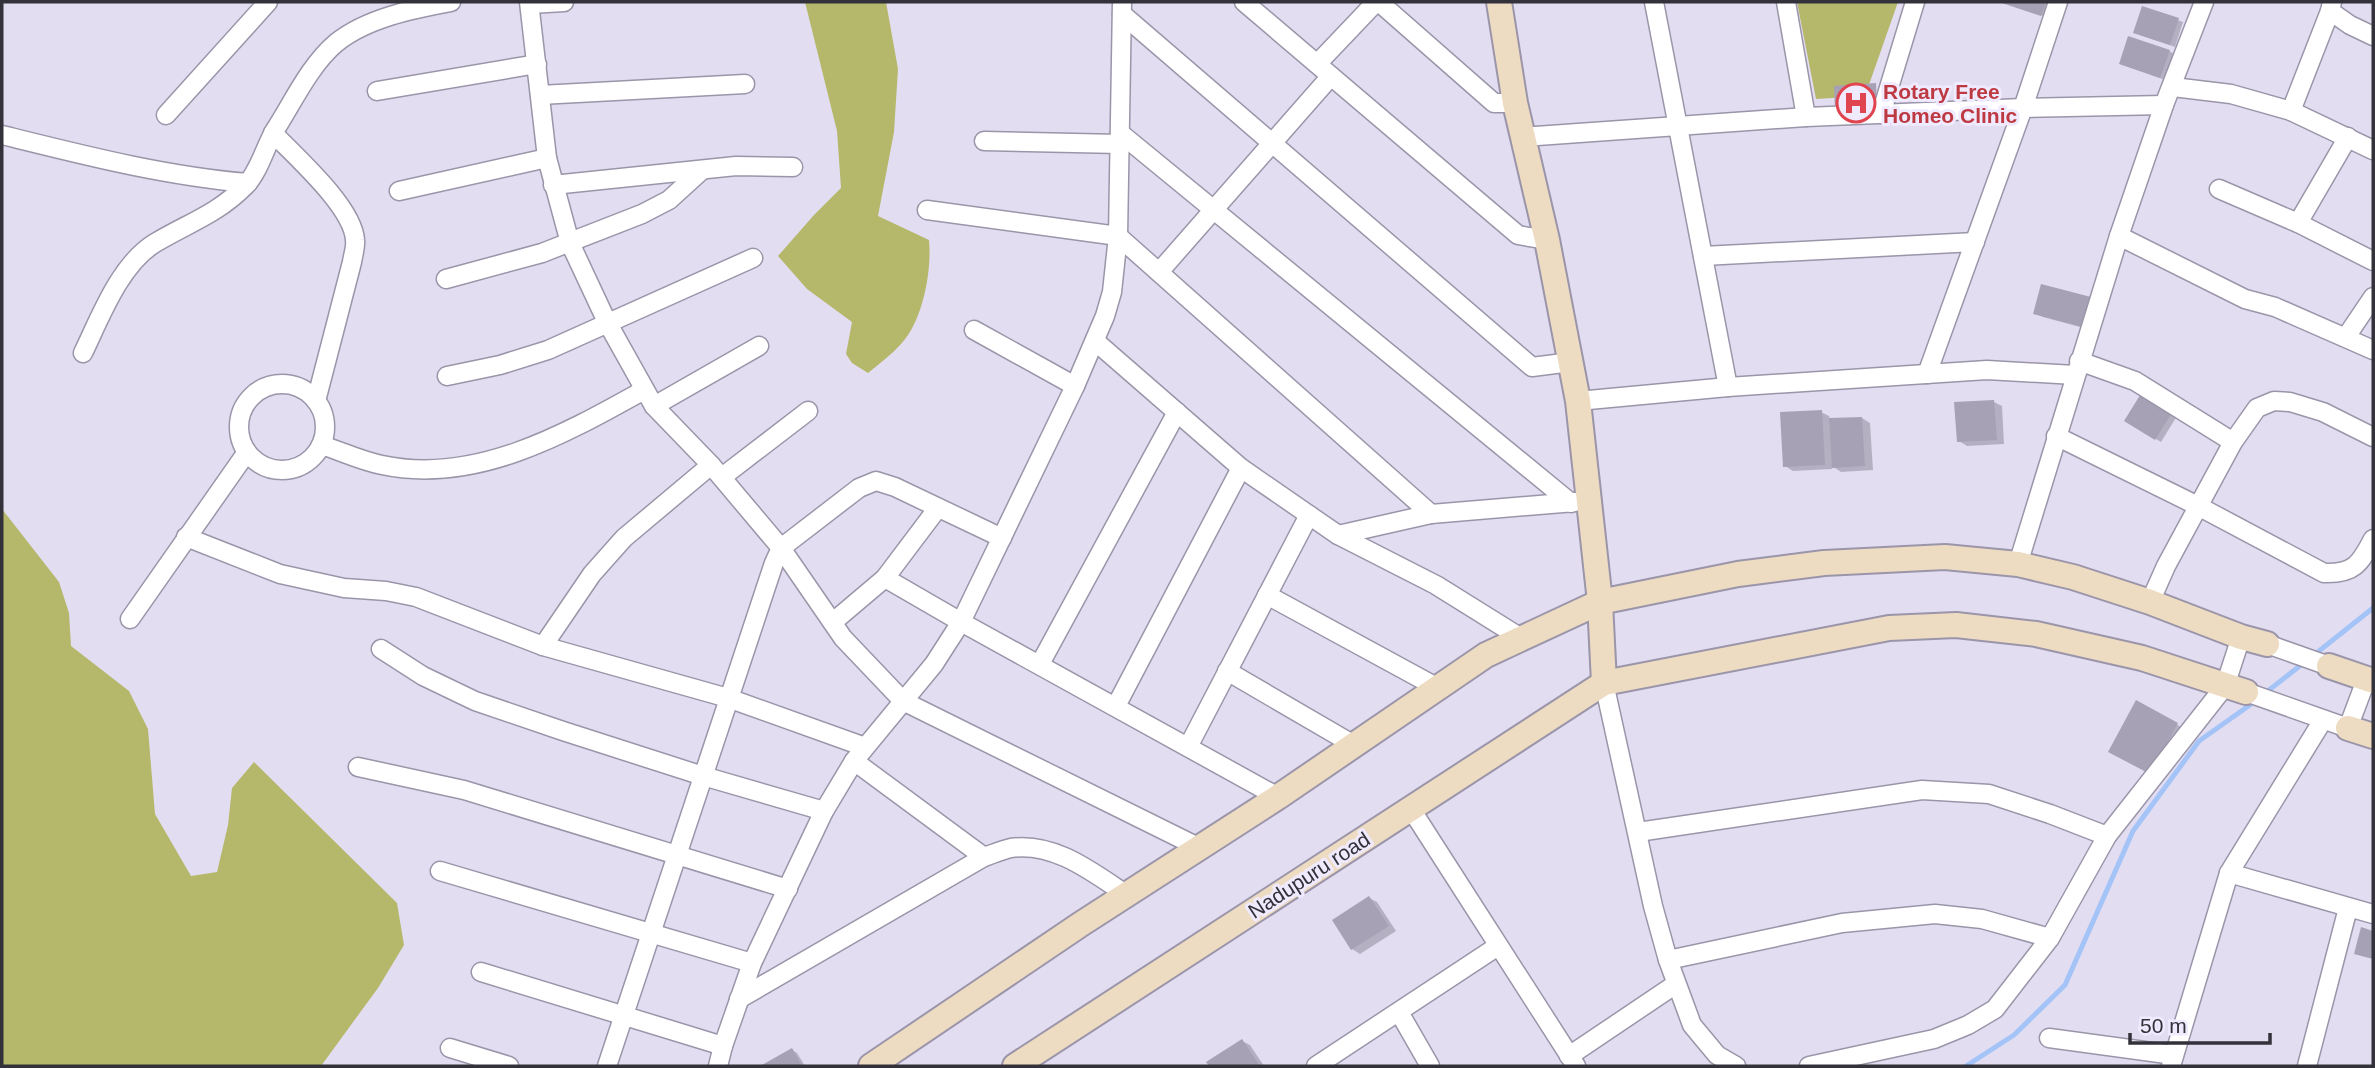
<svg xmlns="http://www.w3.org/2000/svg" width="2375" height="1068" font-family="Helvetica,sans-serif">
	<rect width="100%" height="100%" fill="#e3ddf2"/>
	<g fill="#b5b86b">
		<path d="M805,2H886L898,69L894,132L878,216L929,240C932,270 923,321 901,344C891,355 879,364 868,373L852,363L846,354L852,322L807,289L778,256L814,215L841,188L837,131Z"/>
		<path d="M1797,2H1898L1865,96L1816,99Z"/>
		<path d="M2,509L59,582L69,613L71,646L129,691L148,729L155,814L191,876L217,872L228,825L232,788L254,762L397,903L404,945L378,988L321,1066H2Z"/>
	</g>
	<g fill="#0003">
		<path d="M2004,2H2051L2046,17Z"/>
		<path d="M2144,8L2183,22L2175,47L2140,35Z"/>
		<path d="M2169,51L2174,54L2165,80L2121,64Z"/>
		<path d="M2090,298L2091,330L2043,317L2035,313Z"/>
		<path d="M2142,395L2177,416L2161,442L2126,421Z"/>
		<path d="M1994,402L2002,406L2004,444L1967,446L1959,441Z"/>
		<path d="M1821,412L1829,416L1830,420L1862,418L1870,423L1873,470L1841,472L1832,466V469L1793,471L1785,466Z"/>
		<path d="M2137,703L2185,729L2158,777Z"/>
		<path d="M1369,898L1377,902L1396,931L1360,954L1352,949Z"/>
		<path d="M1242,1041L1250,1045L1264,1066H1211L1209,1063Z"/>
		<path d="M792,1050L797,1053L805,1066H763Z"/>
	</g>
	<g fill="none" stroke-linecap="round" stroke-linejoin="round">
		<g stroke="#a4c4f7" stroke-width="5">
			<path d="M2314,655L2373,608"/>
			<path d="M2264,694L2306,661"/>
			<path d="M1966,1066L2014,1035L2065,985L2133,831L2199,741L2257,700"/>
		</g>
	</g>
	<g fill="#a6a1b4">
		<path d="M1999,2H2046L2041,16Z"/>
		<path d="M2142,6L2179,18L2170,45L2133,33Z"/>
		<path d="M2128,36L2170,50L2160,78L2119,64Z"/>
		<path d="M1876,83L1877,107L1835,110L1834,86Z"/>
		<path d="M2041,284L2091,297L2083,327L2033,314Z"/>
		<path d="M2142,392L2173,411L2155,440L2124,421Z"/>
		<path d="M1994,400L1997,440L1957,442L1954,402Z"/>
		<path d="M1822,410L1825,465L1783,467L1780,412Z"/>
		<path d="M1862,417L1865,466L1832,468L1829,418Z"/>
		<path d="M2136,700L2178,723L2150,774L2108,752Z"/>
		<path d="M1369,896L1389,926L1351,950L1332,920Z"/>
		<path d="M2361,927L2373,931V959L2354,954Z"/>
		<path d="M1242,1039L1260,1066H1209L1206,1062Z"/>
		<path d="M792,1048L802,1066H760Z"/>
	</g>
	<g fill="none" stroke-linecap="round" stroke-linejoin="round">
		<defs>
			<g id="street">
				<path d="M529,2L547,158L570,243L607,322L654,406L711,465L781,548L843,638L903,701L1200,848"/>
				<path d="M1244,2L1518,235L1547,240"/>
				<path d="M1379,2L1494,103H1515"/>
				<path d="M1654,2L1728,387"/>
				<path d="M1786,2L1806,117"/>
				<path d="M2332,2L2330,11L2350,25L2373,36"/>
				<path d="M530,4L564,2"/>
				<path d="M1122,14L1532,367L1571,362"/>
				<path d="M1317,64L1376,2"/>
				<path d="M2173,87L2231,94L2291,111L2373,150"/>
				<path d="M377,91L537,64"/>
				<path d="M540,95L745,84"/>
				<path d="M2291,111L2330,11"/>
				<path d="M1881,114L1915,2"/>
				<path d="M166,115L268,2"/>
				<path d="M273,133C296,157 353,207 355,240C356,247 353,255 352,262L316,401"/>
				<path d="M1120,133L1571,503"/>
				<path d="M2,135C83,155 164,176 248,183"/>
				<path d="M1522,137L1806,117L2023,108L2164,105"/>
				<path d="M984,141L1120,144"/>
				<path d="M553,185L736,166L793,167"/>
				<path d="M2219,189L2298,223L2373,261"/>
				<path d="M399,191L547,158"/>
				<path d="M927,210L1118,236L1431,514"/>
				<path d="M2298,223L2348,137"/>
				<path d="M2119,236L2245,299L2275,307L2373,350"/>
				<path d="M1703,256L1975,242"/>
				<path d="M1159,272L1331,76"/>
				<path d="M446,279L542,253L642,214L669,200L702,170"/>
				<path d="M974,330L1075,386"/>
				<path d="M2346,337L2373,297"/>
				<path d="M1095,341L1241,468L1338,535L1436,585L1521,638"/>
				<path d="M83,353C100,318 120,264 155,243C188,223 216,215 245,186C259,172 265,147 275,130C293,102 310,65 336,43C367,18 413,9 451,2"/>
				<path d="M2079,361L2135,381L2233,442"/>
				<path d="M1927,374L2023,108L2058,2"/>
				<path d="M447,376L500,365L548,350L753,258"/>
				<circle cx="282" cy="427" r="43"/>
				<path d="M1578,401L1728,387L1987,370L2075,375"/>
				<path d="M654,406L759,346"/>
				<path d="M2056,436L2198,506L2324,573C2354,574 2360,564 2373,539"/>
				<path d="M321,445C341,451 361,461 382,465C475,485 565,434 644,390"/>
				<path d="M722,477L808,411"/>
				<path d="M1338,535L1431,514L1575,502"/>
				<path d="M186,537L280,574L344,588L386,591L416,597L543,646L728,698L865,747"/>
				<path d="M2018,564L2119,236L2164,105L2204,2"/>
				<path d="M885,578L961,622L1278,797"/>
				<path d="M1267,595L1438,688"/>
				<path d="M2150,602L2166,566L2233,442L2257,408L2274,401L2290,402L2323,412L2373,437"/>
				<path d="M130,619L247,452"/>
				<path d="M833,622L885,578L937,509"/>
				<path d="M2267,644L2329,666"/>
				<path d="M543,646L592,574L624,538L711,465"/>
				<path d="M381,649L423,676L475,701L563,731L703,776L824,811"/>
				<path d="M1040,664L1177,412"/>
				<path d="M1227,671L1354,745"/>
				<path d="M1604,683L1653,906L1668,960L1692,1025L1717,1055L1736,1066"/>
				<path d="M2246,692L2348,728L2366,680"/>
				<path d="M1116,706L1241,468"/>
				<path d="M1188,747L1309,515"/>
				<path d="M854,761L984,857"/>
				<path d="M358,767L464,790L788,889"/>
				<path d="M1411,809L1576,1066"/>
				<path d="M1638,832L1922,790L1989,794L2050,814L2107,836"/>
				<path d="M440,871L752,963"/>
				<path d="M2229,873L2373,914"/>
				<path d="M1668,960L1842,923L1935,914L1982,919L2050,938"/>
				<path d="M481,972L723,1046"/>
				<path d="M739,999L984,857C993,854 1002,850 1011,848C1055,842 1092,872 1127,895"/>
				<path d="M1399,1012L1430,1066"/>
				<path d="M2049,1038L2174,1055"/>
				<path d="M450,1048L509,1066"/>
				<path d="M1569,1056L1676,984"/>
				<path d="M607,1066L774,563L781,548L859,488L876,481L895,487L1002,538"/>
				<path d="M718,1066L723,1046L752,963L824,811L854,761L934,664L961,622L1075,386L1105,316L1112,292L1118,236L1122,2"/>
				<path d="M1316,1066L1498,946"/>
				<path d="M1809,1066L1934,1039L1968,1025L1995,1009L2050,938L2107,836L2225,686L2241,637"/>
				<path d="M2171,1066L2229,873L2323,720"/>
				<path d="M2307,1066L2348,908"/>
			</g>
			<g id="secondary">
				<path d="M1499,2L1515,103L1547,240L1578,401L1600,602L1604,683"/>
				<path d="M2329,666L2373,681"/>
				<path d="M2348,728L2373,736"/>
				<path d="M871,1066L1081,924L1278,797L1486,655L1600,602L1738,574L1824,563L1945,557L2018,564L2073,577L2150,602L2241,637L2267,644"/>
				<path d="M1015,1066L1604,683L1889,628L1956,625L2036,634L2142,658L2246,692"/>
			</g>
		</defs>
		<use href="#street" stroke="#9b95a9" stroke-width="21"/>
		<use href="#secondary" stroke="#9b95a9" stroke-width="28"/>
		<use href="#street" stroke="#fff" stroke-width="18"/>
		<use href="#secondary" stroke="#eddbc2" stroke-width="24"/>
	</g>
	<defs>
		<symbol id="hospital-ring" viewBox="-11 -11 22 22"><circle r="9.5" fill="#f0eaff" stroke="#e0444e" stroke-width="1.5"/><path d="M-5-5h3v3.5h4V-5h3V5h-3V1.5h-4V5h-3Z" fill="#e0444e"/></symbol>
	</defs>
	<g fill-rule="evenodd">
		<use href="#hospital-ring" x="1834" y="81" width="44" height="44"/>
	</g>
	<g text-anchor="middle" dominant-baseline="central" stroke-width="6" stroke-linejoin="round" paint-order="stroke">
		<g font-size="21" font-weight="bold" fill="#be3a42" stroke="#f0eaff" text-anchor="start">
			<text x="1883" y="91">Rotary Free<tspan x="1883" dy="24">Homeo Clinic</tspan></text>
		</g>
		<g font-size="21" fill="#333139" stroke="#f0eaff">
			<text transform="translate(1309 875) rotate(-33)">Nadupuru road</text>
		</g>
	</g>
	<rect width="2375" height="1068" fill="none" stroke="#333139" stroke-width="7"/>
	<path d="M2130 1033v10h140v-10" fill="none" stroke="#333139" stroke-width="3.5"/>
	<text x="2140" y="1033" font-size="21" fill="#333139" stroke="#f0eaff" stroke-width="5" paint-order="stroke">50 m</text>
</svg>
